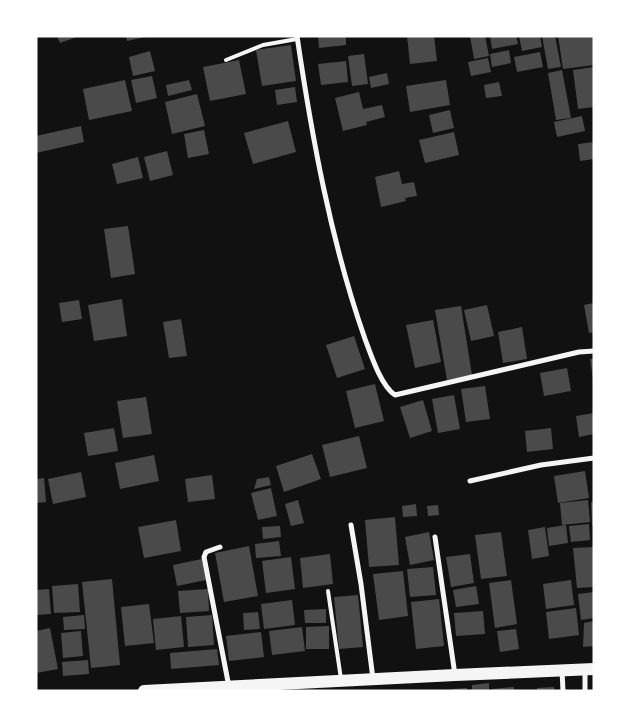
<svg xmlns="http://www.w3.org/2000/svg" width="630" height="727" font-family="Barlow,sans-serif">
	<rect width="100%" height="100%" fill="#111"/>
	<g fill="#4a4a4a">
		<path d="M57,36H77V37L60,43Z"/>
		<path d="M126,36H144L145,37L127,41Z"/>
		<path d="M318,36H346V45L319,48Z"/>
		<path d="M407,36H434L437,61L410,64Z"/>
		<path d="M470,36H485L489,56L474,59Z"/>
		<path d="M490,36H516L518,44L492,49Z"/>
		<path d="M519,36H540L542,47L522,51Z"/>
		<path d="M542,36H555L561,67L548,69Z"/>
		<path d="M558,36H594V65L563,69Z"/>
		<path d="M291,45L296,81L262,86L256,50Z"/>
		<path d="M509,50L511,63L492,67L490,54Z"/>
		<path d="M150,51L155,71L133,76L129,57Z"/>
		<path d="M540,52L543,67L517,72L514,57Z"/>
		<path d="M364,54L368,84L352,86L348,56Z"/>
		<path d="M488,58L491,72L471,76L468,62Z"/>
		<path d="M239,60L246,94L210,101L203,67Z"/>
		<path d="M346,61L348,82L321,85L318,64Z"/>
		<path d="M594,67V107L578,109L573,70Z"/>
		<path d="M562,70L571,118L556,120L548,73Z"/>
		<path d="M387,73L389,84L371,88L369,77Z"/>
		<path d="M152,76L157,98L136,103L131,80Z"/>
		<path d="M125,80L132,111L89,120L83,89Z"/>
		<path d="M189,80L192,90L168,96L166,85Z"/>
		<path d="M446,80L450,105L410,112L406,86Z"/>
		<path d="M499,82L502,96L486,98L484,85Z"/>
		<path d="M295,87L297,102L277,105L275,90Z"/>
		<path d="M359,92L363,109L382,105L385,117L366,122L367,125L343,131L335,98Z"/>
		<path d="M197,94L205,126L172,134L165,102Z"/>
		<path d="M450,110L454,128L433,133L429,115Z"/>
		<path d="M582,116L585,131L557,137L554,122Z"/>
		<path d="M288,121L296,152L253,164L244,133Z"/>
		<path d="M81,126L84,142L36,153V136Z"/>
		<path d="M204,130L209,154L188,158L184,134Z"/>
		<path d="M454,132L459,155L425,163L419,140Z"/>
		<path d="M594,142V159L580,161L578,144Z"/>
		<path d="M167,151L173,175L150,181L144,157Z"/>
		<path d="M138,157L143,178L117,184L112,164Z"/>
		<path d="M399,171L402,184L414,182L417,196L405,198L406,201L381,207L375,177Z"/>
		<path d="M128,226L135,274L111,278L104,229Z"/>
		<path d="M122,299L127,336L94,341L88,305Z"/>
		<path d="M79,300L82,319L62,322L59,303Z"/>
		<path d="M594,303V332L589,333L584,305Z"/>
		<path d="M487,305L494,336L471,341L464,310Z"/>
		<path d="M461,306L472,375L447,380L435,310Z"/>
		<path d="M181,319L187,356L169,358L163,322Z"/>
		<path d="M433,320L441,362L415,368L406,325Z"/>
		<path d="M522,327L527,359L503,363L498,332Z"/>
		<path d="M354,336L365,369L337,378L326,345Z"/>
		<path d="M590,359H594V379H593Z"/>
		<path d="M567,368L571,391L544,396L540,373Z"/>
		<path d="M375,384L384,421L355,428L346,391Z"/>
		<path d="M485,386L490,419L466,422L461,389Z"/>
		<path d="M454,395L460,429L438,433L432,399Z"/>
		<path d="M146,397L152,434L123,438L117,401Z"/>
		<path d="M423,400L432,431L410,438L400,407Z"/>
		<path d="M594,413V434L579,437L576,416Z"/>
		<path d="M114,428L118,451L88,456L84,433Z"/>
		<path d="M551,428L553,449L527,452L525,431Z"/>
		<path d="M359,436L367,468L330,477L322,445Z"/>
		<path d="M312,454L321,479L284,492L276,466Z"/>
		<path d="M154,455L159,481L120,489L115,463Z"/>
		<path d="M585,471L589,498L558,503L554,476Z"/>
		<path d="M81,472L86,497L53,504L48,479Z"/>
		<path d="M212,475L215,499L188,502L185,479Z"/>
		<path d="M269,477L271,485L254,489L257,479Z"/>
		<path d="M44,478L46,502L36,503V479Z"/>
		<path d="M271,488L277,516L258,520L251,493Z"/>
		<path d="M298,500L304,523L291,526L285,504Z"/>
		<path d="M588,500L590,522L562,525L560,503Z"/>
		<path d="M591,502H594V525H592Z"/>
		<path d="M416,504L417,516L403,517L402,506Z"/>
		<path d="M438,505L439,515L428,516L427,506Z"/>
		<path d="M395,517L399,565L369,567L365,520Z"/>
		<path d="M176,520L181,551L144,558L138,527Z"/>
		<path d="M589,524L590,540L571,542L569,526Z"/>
		<path d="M566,525L568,543L549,546L547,528Z"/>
		<path d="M280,526L281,537L263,539L262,527Z"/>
		<path d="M545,527L549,556L532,559L528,530Z"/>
		<path d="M429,532L434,560L410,565L405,537Z"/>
		<path d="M501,532L507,576L481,579L475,535Z"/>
		<path d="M279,541L281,556L256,558L255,544Z"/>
		<path d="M249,546L258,596L224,602L215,553Z"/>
		<path d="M593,547L594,587L577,588L573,548Z"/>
		<path d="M330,554L333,584L303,588L300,558Z"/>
		<path d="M470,554L474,583L451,587L446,557Z"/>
		<path d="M291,557L295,589L266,593L262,561Z"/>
		<path d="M202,559L206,580L177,586L173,565Z"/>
		<path d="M433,567L436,595L410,597L407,569Z"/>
		<path d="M403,571L408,616L379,620L373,574Z"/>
		<path d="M112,579L120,665L91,668L82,582Z"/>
		<path d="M511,580L517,624L495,628L489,583Z"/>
		<path d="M571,580L574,605L546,609L543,584Z"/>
		<path d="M78,584L80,612L54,613L52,586Z"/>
		<path d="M476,586L479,604L456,607L453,590Z"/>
		<path d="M49,589L51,614L36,615V590Z"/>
		<path d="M208,589L209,611L180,613L178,591Z"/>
		<path d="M594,592V618L581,620L578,594Z"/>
		<path d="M358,595L363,647L339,649L334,597Z"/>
		<path d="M439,599L444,646L416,649L411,602Z"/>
		<path d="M292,600L295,625L264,629L261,604Z"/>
		<path d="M149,604L154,643L125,646L121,607Z"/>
		<path d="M576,608L579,635L549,639L546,612Z"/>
		<path d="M326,609V623H305L304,610Z"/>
		<path d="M483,611L485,634L456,636L454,613Z"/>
		<path d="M258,612L260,629L244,630L243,613Z"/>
		<path d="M84,615L85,629L64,630L63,617Z"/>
		<path d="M212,615L214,645L188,647L186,617Z"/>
		<path d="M181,616L184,647L156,650L153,619Z"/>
		<path d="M594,621V646L583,647L584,623Z"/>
		<path d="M329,626V649H306V627Z"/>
		<path d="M302,627L305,651L272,655L269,631Z"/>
		<path d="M50,628L58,669L36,673V631Z"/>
		<path d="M516,629L519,649L500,652L497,631Z"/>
		<path d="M81,631L83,656L63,658L61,633Z"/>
		<path d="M261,632L264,657L229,661L226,636Z"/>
		<path d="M217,649L219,665L171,669L170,653Z"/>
		<path d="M88,660L89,674L63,676L62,662Z"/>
		<path d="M489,683V691H472V685Z"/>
		<path d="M514,687V691H492V689Z"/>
		<path d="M554,687L555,691H537V688Z"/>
		<path d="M467,688V691H452V689Z"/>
	</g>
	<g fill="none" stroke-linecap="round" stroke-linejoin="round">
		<g stroke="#f5f5f5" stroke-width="4">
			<path d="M226,60L263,45L297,39"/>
			<path d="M328,591L341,679"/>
		</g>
		<g stroke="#f5f5f5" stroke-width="5">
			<path d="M297,36C312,138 331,242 365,339C371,355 381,386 395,395L579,352L594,351"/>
			<path d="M470,481L541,465L594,458"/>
			<path d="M351,525L361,584L373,679"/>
			<path d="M435,537L455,675"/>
			<path d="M220,547L206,552L204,557L229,687"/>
			<path d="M562,670L563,691"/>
			<path d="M585,671V691"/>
		</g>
		<path stroke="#f5f5f5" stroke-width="12" d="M144,691L455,675L594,669"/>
	</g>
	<rect width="630" height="727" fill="none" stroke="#ffffff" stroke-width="75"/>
</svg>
